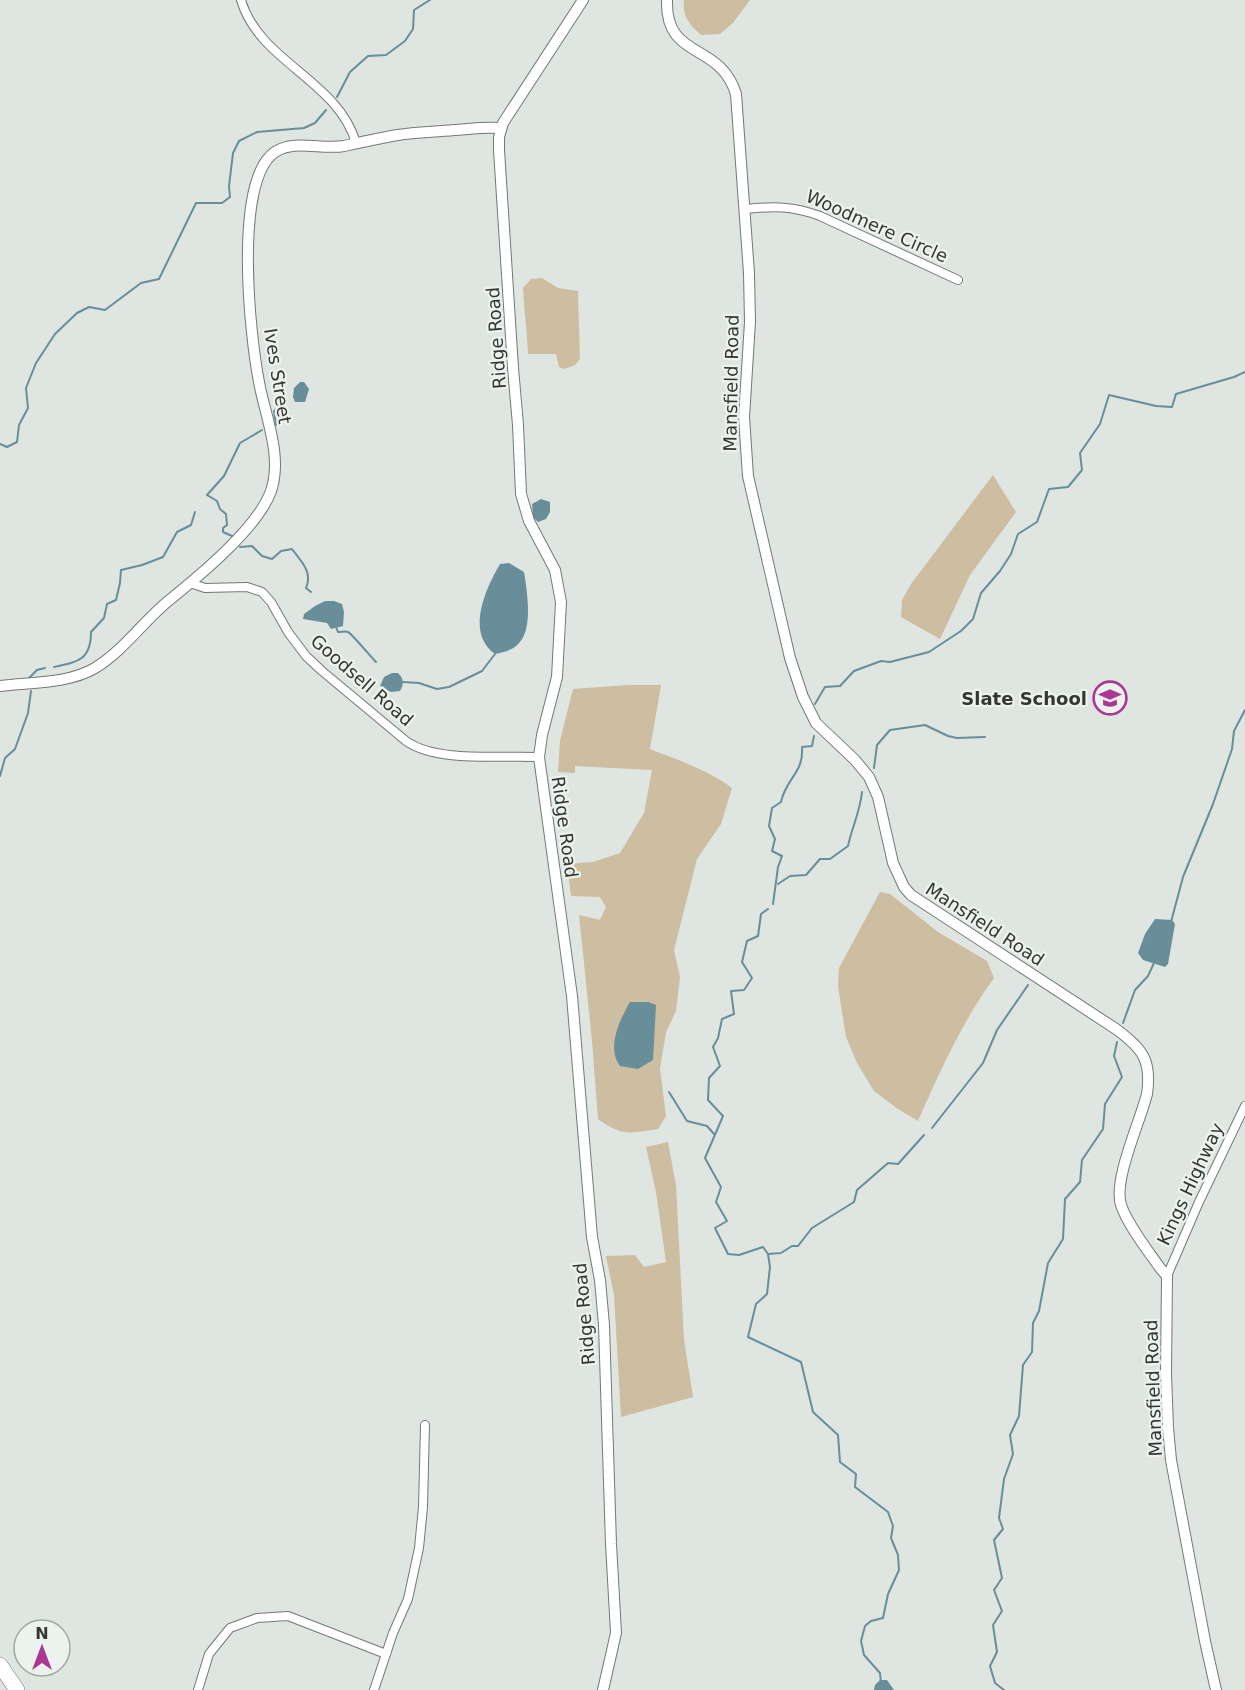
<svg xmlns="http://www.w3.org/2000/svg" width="1245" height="1690" font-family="'DejaVu Sans',sans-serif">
	<rect width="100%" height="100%" fill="#dfe5e0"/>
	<g fill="#cdbda1">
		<path d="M684,0H750L733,23L720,34L701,35C689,24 682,16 684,0Z"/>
		<path d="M542,278L558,288L578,291L580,359L575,365L564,369L559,367L556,354H528C527,331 524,310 523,288L531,279Z"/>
		<path d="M993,475L1016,512L970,575L940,639L901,617L902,600L911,584Z"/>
		<path d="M628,685H661L650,749C678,760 708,770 732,788L721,824L697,859L674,950L680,977L676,1011L666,1032L660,1069L666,1116L658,1129C630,1133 623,1137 598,1119L592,1041L579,915L600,920L606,907L600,897L571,896L567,864L593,862L620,853L644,813L652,770L575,766V773L558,772L560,741L573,689Z"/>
		<path d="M880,892L890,894L938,932L987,961L994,978C962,1022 940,1071 918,1121L898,1109L874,1091L857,1063L846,1037L838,986L839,968Z"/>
		<path d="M668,1142L676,1185L684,1340L693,1397L621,1417L614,1295L606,1256L635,1255L644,1267L666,1262L656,1192L646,1147Z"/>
	</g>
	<g fill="#688e9a">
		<path d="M300,382H304L309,389L305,402H295L293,397L294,388Z"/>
		<path d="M541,499L550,502V512L546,519L538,522L533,517L532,504Z"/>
		<path d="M509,563L524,572C527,590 533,627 520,642C514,650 504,652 495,654C465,633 486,588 500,564Z"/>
		<path d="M325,601H334L342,604L344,612L343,626L331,629L327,623L303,619L304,614L315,606Z"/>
		<path d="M392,673H398C404,679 404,684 400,691L391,692L380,686L384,677Z"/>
		<path d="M1155,919L1172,920L1175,924L1168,964L1165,967L1143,960L1138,953L1145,934Z"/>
		<path d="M630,1002H648L656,1005L653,1060L638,1069L620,1066C606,1048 620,1019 630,1002Z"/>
		<path d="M880,1680H887L894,1690H874L875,1685Z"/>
	</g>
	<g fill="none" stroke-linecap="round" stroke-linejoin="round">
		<g stroke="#688e9a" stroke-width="2">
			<path d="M337,97L350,72L368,56L386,55L405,41L413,29L414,10L430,0"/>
			<path d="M274,425H276L274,411L285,401"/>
			<path d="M0,444L7,447L17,442L19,425L28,408L26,388L36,363L55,334L77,313L89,307L105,310L141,283L159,279L196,203H222L230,197L229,186L233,153L239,141L257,132L304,128L315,123L326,110"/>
			<path d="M232,536L223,532V528L227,525L226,514L220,509L217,501L207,495L224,476L240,443L262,430"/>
			<path d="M240,547L252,546L262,556L272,559L281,551L292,549C301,561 313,572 306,588L311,592"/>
			<path d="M336,627L338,632C342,632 345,631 348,632C351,633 372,658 376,662"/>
			<path d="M54,667C78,662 91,660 91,632L104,618L107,604L116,600L120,583L121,570L142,565L163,557L177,532L191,525L195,512"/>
			<path d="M29,678L37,670L45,668"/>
			<path d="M403,682L419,683L437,689L449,687L482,671L495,654"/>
			<path d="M815,704L825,687L840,686L854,671L881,661L890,662L929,652L961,631L973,619L981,593L1000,571L1011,554L1018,534L1037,522L1049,489L1068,487L1082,470L1080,453L1100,424L1109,395L1156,406L1172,407L1176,394L1234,377L1245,372"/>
			<path d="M874,768L877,745L890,730L925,725L948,736L957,738L985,737"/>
			<path d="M0,776L5,758L15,749L28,713L31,691"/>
			<path d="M778,884L790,876L806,875L820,859H830L848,846C852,827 860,812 862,792"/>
			<path d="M773,904L778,867L782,856L772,851L775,839L769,826L772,808L781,802C786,778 804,773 802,747L812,746L814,736"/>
			<path d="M768,909L761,914L758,936L747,941L742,962L752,978L744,990L731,991L734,1014L722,1019L718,1038L713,1047L720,1066L709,1078L708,1100L723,1116L705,1158L721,1187L716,1202L727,1221L715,1228L728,1254L739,1255L763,1247L768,1254L770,1267L767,1294L756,1304L748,1337L801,1362L813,1412L838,1435L840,1462L856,1474L855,1487L888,1512L893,1526L891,1538L898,1555L899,1570L888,1594L883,1618L871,1621L865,1626L861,1641L864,1655L880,1673L881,1683"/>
			<path d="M1171,922L1183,877L1213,804L1232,749L1234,731L1245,710"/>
			<path d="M1123,1023L1135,990L1148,976L1154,963"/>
			<path d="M669,1092L687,1121L707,1126L714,1134"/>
			<path d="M932,1128L983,1063L997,1030L1028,985"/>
			<path d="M768,1254L781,1253L792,1246H798L812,1228L854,1202L857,1190L888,1163L898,1164L924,1135"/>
			<path d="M1004,1690L995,1683L990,1666L997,1652L993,1625L1002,1611L994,1590L1002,1578L994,1540L1003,1529L999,1518L1004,1479L1013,1454L1010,1435L1019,1416L1023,1365L1032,1352L1033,1323L1039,1311L1048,1263L1063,1239L1065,1199L1080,1182L1082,1160L1103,1129L1105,1104L1122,1077L1114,1056L1117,1042"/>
		</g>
		<defs>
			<g id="minor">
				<path d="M241,0C259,62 338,80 356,143"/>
				<path d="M746,209C774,206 793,206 820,216L958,280"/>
				<path d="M190,583L205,588L247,587L262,592L271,602L288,632L306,656L322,671L406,741C437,763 501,755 539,757"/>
				<path d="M1167,1276L1199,1202L1245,1106"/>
				<path d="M198,1690L209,1654L230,1628L257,1618L288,1616L386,1654"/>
				<path d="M374,1690L393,1633L408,1599L419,1548L423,1507L425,1425"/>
			</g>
			<g id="tertiary">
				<path d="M583,0L503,123L499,137V150L513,368L518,425L521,494L529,521L555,570L561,602L557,677L542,735L539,757L572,996L592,1237L600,1280L604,1325L611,1544L616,1633L603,1690"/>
				<path d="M667,0C665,61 720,41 736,94L749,273L750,322L744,417L748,476L790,658L803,697L816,723L855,760L869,777L878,797L893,863L904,887L911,895L1116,1029C1142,1048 1152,1060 1147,1094C1140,1122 1113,1180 1121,1205C1127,1224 1149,1252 1160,1268L1167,1276L1166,1373L1168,1428L1171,1460L1205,1641L1216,1690"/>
				<path d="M0,686C31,682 68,684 95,668C123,651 142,623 167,602C198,577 258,528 271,491C283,456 265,416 259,382C250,336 233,180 275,152C294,139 322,150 344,146C362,142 380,138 398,135C417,132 436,132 454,130C469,129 485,127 500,128"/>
			</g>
			<path id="motorway" d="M0,1665L17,1690"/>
		</defs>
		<use href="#minor" stroke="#737974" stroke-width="10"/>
		<use href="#tertiary" stroke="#737974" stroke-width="12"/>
		<use href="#motorway" stroke="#737974" stroke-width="16"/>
		<use href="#minor" stroke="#fff" stroke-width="8"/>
		<use href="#tertiary" stroke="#fff" stroke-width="10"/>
		<use href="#motorway" stroke="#fff" stroke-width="15"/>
	</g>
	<defs>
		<symbol id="school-ring" viewBox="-11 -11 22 22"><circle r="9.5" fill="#ecf2ed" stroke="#aa3792" stroke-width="1.5"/><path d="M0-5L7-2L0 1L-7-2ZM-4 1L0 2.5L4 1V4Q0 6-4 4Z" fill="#aa3792"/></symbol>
	</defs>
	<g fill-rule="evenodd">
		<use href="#school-ring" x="1091" y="679" width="38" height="38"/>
	</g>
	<g text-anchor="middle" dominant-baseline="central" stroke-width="4.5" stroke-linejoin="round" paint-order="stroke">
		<g font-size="18" fill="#343634" stroke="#ecf2ed">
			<text transform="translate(877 226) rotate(24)">Woodmere Circle</text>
			<text transform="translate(496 338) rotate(-94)">Ridge Road</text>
			<text transform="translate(278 376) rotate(81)">Ives Street</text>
			<text transform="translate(731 383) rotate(-89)">Mansfield Road</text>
			<text transform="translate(362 680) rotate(41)">Goodsell Road</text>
			<text transform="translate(565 827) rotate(82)">Ridge Road</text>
			<text transform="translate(985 924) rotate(33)">Mansfield Road</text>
			<text transform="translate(1190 1184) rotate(-65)">Kings Highway</text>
			<text transform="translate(584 1314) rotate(-95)">Ridge Road</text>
			<text transform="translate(1153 1388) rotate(-92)">Mansfield Road</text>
		</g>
		<g font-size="18" font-weight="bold" fill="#343634" stroke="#ecf2ed" text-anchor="end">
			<text x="1087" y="698">Slate School</text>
		</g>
	</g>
	<g transform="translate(42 1648)"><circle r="28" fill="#ecf2ed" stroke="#a2a7a3" stroke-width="1.5"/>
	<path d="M0-4.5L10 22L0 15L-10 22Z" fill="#aa3792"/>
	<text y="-9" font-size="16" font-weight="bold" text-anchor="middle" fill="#343634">N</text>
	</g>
</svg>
